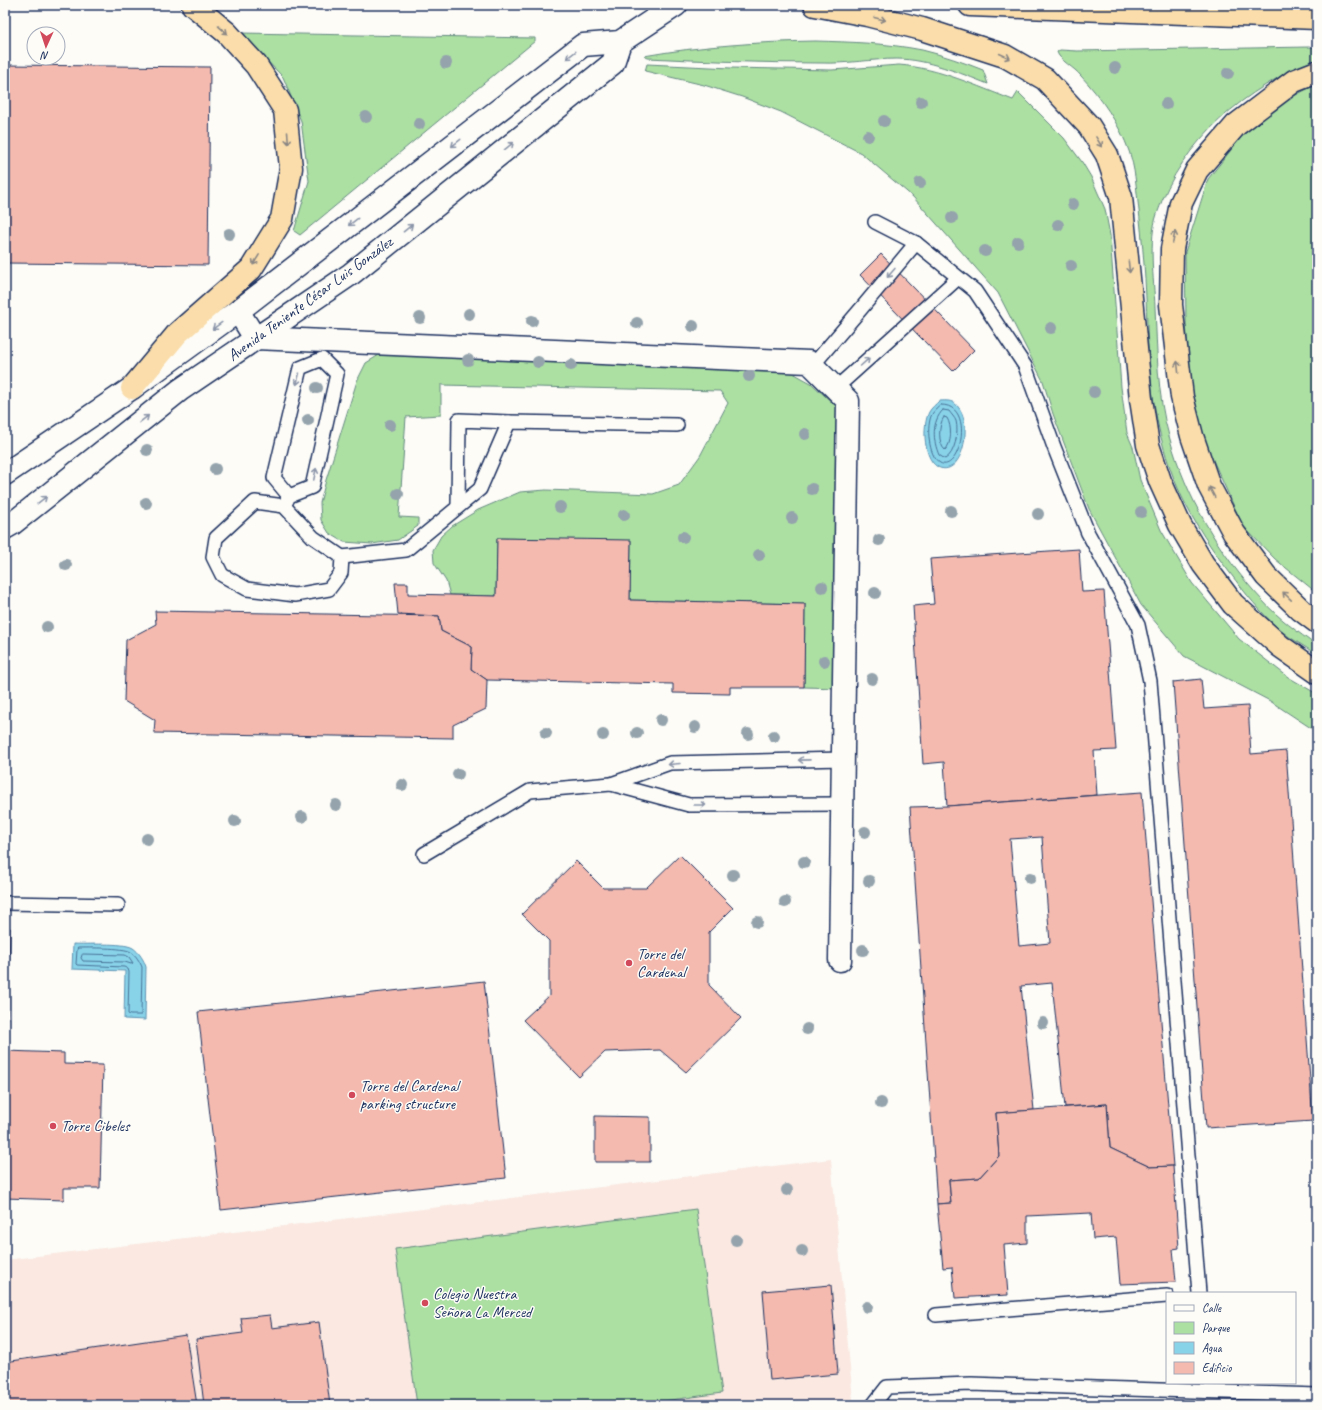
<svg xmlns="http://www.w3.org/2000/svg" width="1322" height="1410" font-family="Caveat,sans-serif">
	<rect width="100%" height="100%" fill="#fdfcf7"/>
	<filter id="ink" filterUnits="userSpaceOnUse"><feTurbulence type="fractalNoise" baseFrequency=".025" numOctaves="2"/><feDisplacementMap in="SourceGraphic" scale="8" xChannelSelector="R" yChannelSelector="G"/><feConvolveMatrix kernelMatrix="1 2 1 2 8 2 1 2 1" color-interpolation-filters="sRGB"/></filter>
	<g filter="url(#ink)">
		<path fill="#fae8e1" d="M831,1159L853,1400L849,1405H5V1260Z"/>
		<g fill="#ace0a2" stroke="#648880">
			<path d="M240,33L535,38V41L300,235L294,231L309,181L301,121L283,77Z"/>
			<path d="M815,41C850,42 887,43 922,50C943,55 963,62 983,70L988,84C960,73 927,59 897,59C872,59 847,64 821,63C764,63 706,61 648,58L644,56C700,46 758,42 815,41Z"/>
			<path d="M1309,47L1317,48V59C1246,88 1182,140 1157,214C1148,240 1154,280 1155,307C1157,349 1157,395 1169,436C1186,497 1219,554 1262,600C1278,618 1298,632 1317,646V655C1305,646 1292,640 1280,630C1261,613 1245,593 1230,573C1212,550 1195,524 1182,497C1157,445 1149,384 1147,326C1146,285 1143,243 1138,202C1136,185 1135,168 1129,151C1120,125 1100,96 1081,76C1075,68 1059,60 1057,52L1060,50L1077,51Z"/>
			<path d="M647,64L731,68L832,70L899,65C939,68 976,86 1013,100L1018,92L1064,138L1082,162L1091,177L1105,209L1110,235L1121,387L1127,433L1133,447L1140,480L1161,530L1192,583L1239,639L1288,677L1317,694V732L1270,701L1184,656L1141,605L1089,509L1053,414L1043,381L998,293L913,197L861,153L781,112L742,97L704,85L645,71Z"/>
			<path d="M1317,84V593L1275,559L1243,526L1206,445L1190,381L1186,322L1185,252L1208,179L1242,136L1288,99Z"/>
			<path d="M379,355L778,369L793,373L811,383L838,408L837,688L804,687L805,604L630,600L631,541L497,538L496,596L450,595L446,581L434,563L433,550L441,536L452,526L478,510L520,492L546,490L653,494L679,485L700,456L728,403L720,391L441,385V415L406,417L399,517L418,518V526L398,540L372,544L344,542L329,533L321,520L320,503L326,480L357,381L366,363Z"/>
			<path d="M696,1209L722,1393L634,1405H417L395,1249Z"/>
		</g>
		<g fill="#89d3e9" stroke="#5d91b1">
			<path d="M939,401C944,401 950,400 954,403C975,417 964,476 940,468C923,462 922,425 929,412C931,408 936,404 939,401Z"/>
			<path d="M73,944C86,945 123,942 133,948C139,952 144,960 146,967L145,1020L124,1019L125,971L72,969Z"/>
		</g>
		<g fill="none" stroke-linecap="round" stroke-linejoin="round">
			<g stroke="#477196" stroke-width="1">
				<path d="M941,405C976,404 960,474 940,463C928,456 926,425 932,414C934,411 938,407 941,405Z"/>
				<path d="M943,410L949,411C951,414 955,418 956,421C959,432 955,454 945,459L939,455C933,441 931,422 943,410Z"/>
				<path d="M944,417L947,418C952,426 952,444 945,450C938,444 938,425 944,417Z"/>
				<path d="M78,948C89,948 123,947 131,952C136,955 140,962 142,967L141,1015H130L128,1014L129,972L128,969L124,967L77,965L76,964L77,950Z"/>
				<path d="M83,954L125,955L129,957L133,963L131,964L125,962L83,961L81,958L82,955Z"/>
			</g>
		</g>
		<g fill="#f4baaf" stroke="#1b2f5e" fill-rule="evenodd">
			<path d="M5,65L210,67L208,265L5,263Z"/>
			<path d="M881,254L974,350L953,371L860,275Z"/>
			<path d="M497,538L631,540L630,600L805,604L804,687H730V694L673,693V684L487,680L471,669L472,647L441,631L439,616L398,614L395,583H408V594L496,596Z"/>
			<path d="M1079,549L1082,592L1104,591L1116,750L1094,751L1097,795L947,806L944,762L923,764L913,606L934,604L930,559Z"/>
			<path d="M155,611L439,616L441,631L472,647L471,669L487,680L486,709L453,725V738L154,733L155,720L124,701L126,640L156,624Z"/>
			<path d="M1201,679L1204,709L1248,706L1251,754L1286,751L1313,1121L1206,1128L1173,682Z"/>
			<path d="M1142,792L1173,1166L1150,1167L1110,1148L1107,1104L1065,1107L1052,983L1021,986L1034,1110L996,1113L999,1156L979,1178L949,1180L951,1203L937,1204L910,807L947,806ZM1042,837L1050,943L1019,946L1010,839Z"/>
			<path d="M680,855L733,908L709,932V985L741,1018L686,1072L660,1050L605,1052L579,1077L523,1020L549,996V941L522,914L576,861L603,888H646Z"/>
			<path d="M5,928H10L7,1051H5Z"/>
			<path d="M484,981L506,1178L221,1210L198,1012Z"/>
			<path d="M5,1051L64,1053V1064L103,1065L100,1188H64V1200L5,1198Z"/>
			<path d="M1107,1104L1110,1148L1150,1167L1173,1166L1179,1248L1173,1249L1176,1282L1120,1284L1116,1237L1093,1239L1091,1213L1027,1216V1243L1004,1245L1008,1295L955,1298L952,1267L943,1268L937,1204L951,1203L949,1180L979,1178L999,1156L996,1113Z"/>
			<path d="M595,1116L650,1117V1162H595Z"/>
			<path d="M831,1285L838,1374L770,1380L763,1291Z"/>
			<path d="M270,1315L272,1328L319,1322L330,1405H204L196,1339L243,1333L241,1318Z"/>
			<path d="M186,1335L197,1405H5V1362Z"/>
		</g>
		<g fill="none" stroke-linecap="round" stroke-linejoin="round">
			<defs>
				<g id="service">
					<path d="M875,222L916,243L975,291L1025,366L1054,447L1088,533L1138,625L1150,681L1199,1293"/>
					<path d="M813,365L860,310L916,243"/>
					<path d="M836,388L958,278"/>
					<path d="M255,502L284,506L313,537L342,557L341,573L329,589L295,595L247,589L222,575L213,557L216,538Z"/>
					<path d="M284,506L289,496L312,487L337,374L322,359L300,368L274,478L289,496"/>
					<path d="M458,506L459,420L509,422"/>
					<path d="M342,557L406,550L480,489L509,422L677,425"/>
					<path d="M843,804L689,805L611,784L670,763L843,759"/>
					<path d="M424,854L530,791L611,784"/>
					<path d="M5,903L118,905"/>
					<path d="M936,1315L1167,1296"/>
					<path d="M873,1405L887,1387L971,1384L1317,1395"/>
				</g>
				<path id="minor" d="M238,311L255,338L809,362L848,401L840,960"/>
				<g id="tertiary">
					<path d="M5,474L132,388L238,311L583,45L620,42L676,5"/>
					<path d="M5,528L12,524L180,390L351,274L613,63L620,42"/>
				</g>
				<g id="trunk">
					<path d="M970,5L1317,18"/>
					<path d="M132,388L178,333L251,269L282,219L291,168L285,110L256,65L227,33L193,5"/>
				</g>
				<g id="motorway">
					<path d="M815,5L867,15L922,29L1005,56L1045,79L1089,126L1107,155L1121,197L1141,399L1148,445L1160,481L1180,525L1203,564L1233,604L1280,646L1317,672"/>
					<path d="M1317,72L1294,81L1236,125L1197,170L1181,203L1172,249L1171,305L1182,397L1192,436L1209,486L1234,533L1266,576L1301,610L1317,622"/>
				</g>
			</defs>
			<use href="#service" stroke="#1b2f5e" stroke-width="16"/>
			<use href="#minor" stroke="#1b2f5e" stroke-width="25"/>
			<use href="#tertiary" stroke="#1b2f5e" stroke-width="25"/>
			<use href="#trunk" stroke="#1b2f5e" stroke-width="25"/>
			<use href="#motorway" stroke="#1b2f5e" stroke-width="25"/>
			<use href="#service" stroke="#fdfcf7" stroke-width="13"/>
			<use href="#minor" stroke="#fdfcf7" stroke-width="22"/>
			<use href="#tertiary" stroke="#fdfcf7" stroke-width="22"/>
			<use href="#trunk" stroke="#faddab" stroke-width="22"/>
			<use href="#motorway" stroke="#faddab" stroke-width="22"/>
		</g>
		<g fill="#94a3ac">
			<circle cx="446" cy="63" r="6"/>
			<circle cx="1115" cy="68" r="6"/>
			<circle cx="1228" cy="73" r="6"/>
			<circle cx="921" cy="102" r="6"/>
			<circle cx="1166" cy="104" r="6"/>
			<circle cx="366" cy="117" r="6"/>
			<circle cx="884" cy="121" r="6"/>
			<circle cx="419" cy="124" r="6"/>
			<circle cx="868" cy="136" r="6"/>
			<circle cx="920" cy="183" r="6"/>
			<circle cx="1073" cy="204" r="6"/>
			<circle cx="952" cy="218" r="6"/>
			<circle cx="1058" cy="225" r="6"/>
			<circle cx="229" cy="234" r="6"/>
			<circle cx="1018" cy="242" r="6"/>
			<circle cx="985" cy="251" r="6"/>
			<circle cx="1071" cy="266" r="6"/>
			<circle cx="469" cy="314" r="6"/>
			<circle cx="420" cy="318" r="6"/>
			<circle cx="532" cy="321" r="6"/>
			<circle cx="637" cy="323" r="6"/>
			<circle cx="693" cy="326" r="6"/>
			<circle cx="1051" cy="328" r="6"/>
			<circle cx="468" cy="360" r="6"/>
			<circle cx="538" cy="362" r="6"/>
			<circle cx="571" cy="365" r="6"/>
			<circle cx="749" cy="376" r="6"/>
			<circle cx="317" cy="388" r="6"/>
			<circle cx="1094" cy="392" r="6"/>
			<circle cx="308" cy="420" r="6"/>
			<circle cx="390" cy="425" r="6"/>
			<circle cx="805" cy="434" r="6"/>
			<circle cx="147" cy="450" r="6"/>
			<circle cx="215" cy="469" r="6"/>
			<circle cx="812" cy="489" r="6"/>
			<circle cx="398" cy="494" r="6"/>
			<circle cx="146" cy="503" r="6"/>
			<circle cx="560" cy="507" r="6"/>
			<circle cx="951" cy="511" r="6"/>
			<circle cx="1141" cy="512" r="6"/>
			<circle cx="1038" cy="514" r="6"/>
			<circle cx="624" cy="515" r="6"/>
			<circle cx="792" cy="518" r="6"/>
			<circle cx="683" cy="537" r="6"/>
			<circle cx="879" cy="540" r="6"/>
			<circle cx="759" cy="555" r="6"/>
			<circle cx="66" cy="565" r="6"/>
			<circle cx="822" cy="587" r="6"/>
			<circle cx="875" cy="593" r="6"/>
			<circle cx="47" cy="627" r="6"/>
			<circle cx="824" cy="661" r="6"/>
			<circle cx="872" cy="679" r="6"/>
			<circle cx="661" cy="720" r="6"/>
			<circle cx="695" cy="727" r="6"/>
			<circle cx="546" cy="733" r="6"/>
			<circle cx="637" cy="733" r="6"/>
			<circle cx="748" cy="734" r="6"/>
			<circle cx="603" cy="735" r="6"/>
			<circle cx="774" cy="736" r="6"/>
			<circle cx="458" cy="774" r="6"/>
			<circle cx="402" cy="785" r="6"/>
			<circle cx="336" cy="805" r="6"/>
			<circle cx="302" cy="817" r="6"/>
			<circle cx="235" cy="821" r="6"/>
			<circle cx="865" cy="832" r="6"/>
			<circle cx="147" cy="839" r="6"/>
			<circle cx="804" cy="862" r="6"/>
			<circle cx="733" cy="875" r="6"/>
			<circle cx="1030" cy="878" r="6"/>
			<circle cx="869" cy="881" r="6"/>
			<circle cx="785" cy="902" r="6"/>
			<circle cx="757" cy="922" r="6"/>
			<circle cx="863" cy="950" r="6"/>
			<circle cx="1043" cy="1023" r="6"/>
			<circle cx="807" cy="1029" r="6"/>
			<circle cx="881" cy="1103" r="6"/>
			<circle cx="787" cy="1190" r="6"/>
			<circle cx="736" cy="1240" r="6"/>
			<circle cx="802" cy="1251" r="6"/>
			<circle cx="867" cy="1307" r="6"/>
		</g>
		<defs><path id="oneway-shaft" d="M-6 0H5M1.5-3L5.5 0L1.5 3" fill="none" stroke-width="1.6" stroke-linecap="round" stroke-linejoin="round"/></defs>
		<g stroke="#8a8684">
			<use href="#oneway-shaft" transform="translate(880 19) rotate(14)"/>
			<use href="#oneway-shaft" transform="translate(223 30) rotate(41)"/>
			<use href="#oneway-shaft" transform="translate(1005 56) rotate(25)"/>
			<use href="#oneway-shaft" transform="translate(288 138) rotate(85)"/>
			<use href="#oneway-shaft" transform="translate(1099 142) rotate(59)"/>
			<use href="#oneway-shaft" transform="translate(1174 237) rotate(-79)"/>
			<use href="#oneway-shaft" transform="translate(256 260) rotate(122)"/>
			<use href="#oneway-shaft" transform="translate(1129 267) rotate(84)"/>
			<use href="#oneway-shaft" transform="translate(1178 367) rotate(-96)"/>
			<use href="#oneway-shaft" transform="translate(1212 492) rotate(-118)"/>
			<use href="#oneway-shaft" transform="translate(1287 596) rotate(-136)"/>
		</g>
		<g stroke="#8c96aa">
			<use href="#oneway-shaft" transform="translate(571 55) rotate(142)"/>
			<use href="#oneway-shaft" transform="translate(456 143) rotate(142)"/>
			<use href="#oneway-shaft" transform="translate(509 146) rotate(-39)"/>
			<use href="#oneway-shaft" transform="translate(353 222) rotate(142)"/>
			<use href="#oneway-shaft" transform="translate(408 228) rotate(-39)"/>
			<use href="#oneway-shaft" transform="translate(891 273) rotate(131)"/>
			<use href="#oneway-shaft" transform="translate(217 326) rotate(144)"/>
			<use href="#oneway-shaft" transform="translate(865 362) rotate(-42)"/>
			<use href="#oneway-shaft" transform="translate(298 379) rotate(104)"/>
			<use href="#oneway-shaft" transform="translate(144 419) rotate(-38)"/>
			<use href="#oneway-shaft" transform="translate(315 474) rotate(-78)"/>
			<use href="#oneway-shaft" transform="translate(42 500) rotate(-38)"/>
			<use href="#oneway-shaft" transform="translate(804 760) rotate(179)"/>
			<use href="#oneway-shaft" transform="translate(674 764) rotate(175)"/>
			<use href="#oneway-shaft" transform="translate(700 805)"/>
		</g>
	</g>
	<g fill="#d1495b" stroke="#fdfcf7" stroke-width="1.5">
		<circle cx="629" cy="963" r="4"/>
		<circle cx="352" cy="1095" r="4"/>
		<circle cx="53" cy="1126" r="4"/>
		<circle cx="425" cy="1303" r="4"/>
	</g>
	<g text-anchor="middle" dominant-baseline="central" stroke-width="3" stroke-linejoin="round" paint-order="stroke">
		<g font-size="16" fill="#1b2f5e" stroke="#fdfcf7">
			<text transform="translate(310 299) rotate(-36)">Avenida Teniente César Luis González</text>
		</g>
		<g font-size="16" fill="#1b2f5e" stroke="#fdfcf7" text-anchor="start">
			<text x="637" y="954">Torre del<tspan x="637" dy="18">Cardenal</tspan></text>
			<text x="360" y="1086">Torre del Cardenal<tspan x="360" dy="18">parking structure</tspan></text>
			<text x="61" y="1126">Torre Cibeles</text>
			<text x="433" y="1294">Colegio Nuestra<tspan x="433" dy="18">Señora La Merced</tspan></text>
		</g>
	</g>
	<rect width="1322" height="1410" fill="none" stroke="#fdfcf7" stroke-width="20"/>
	<rect x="10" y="10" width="1302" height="1390" fill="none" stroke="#1b2f5e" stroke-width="1.5" filter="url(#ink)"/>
	<rect x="1166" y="1292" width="130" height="92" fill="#fdfcf7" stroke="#a3aaba"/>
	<rect x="1174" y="1305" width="20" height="6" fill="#fdfcf7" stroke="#a3aaba"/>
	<text x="1202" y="1312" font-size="12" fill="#1b2f5e">Calle</text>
	<rect x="1174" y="1322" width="20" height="12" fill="#ace0a2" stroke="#a3aaba"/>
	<text x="1202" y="1332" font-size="12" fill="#1b2f5e">Parque</text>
	<rect x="1174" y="1342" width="20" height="12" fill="#89d3e9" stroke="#a3aaba"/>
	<text x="1202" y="1352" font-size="12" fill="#1b2f5e">Agua</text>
	<rect x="1174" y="1362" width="20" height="12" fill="#f4baaf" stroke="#a3aaba"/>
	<text x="1202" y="1372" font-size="12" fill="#1b2f5e">Edificio</text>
	<g transform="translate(46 46) rotate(183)"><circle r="19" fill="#fdfcf7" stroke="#a3aaba"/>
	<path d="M0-3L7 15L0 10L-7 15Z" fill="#d1495b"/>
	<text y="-6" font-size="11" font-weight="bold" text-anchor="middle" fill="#1b2f5e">N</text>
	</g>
</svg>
